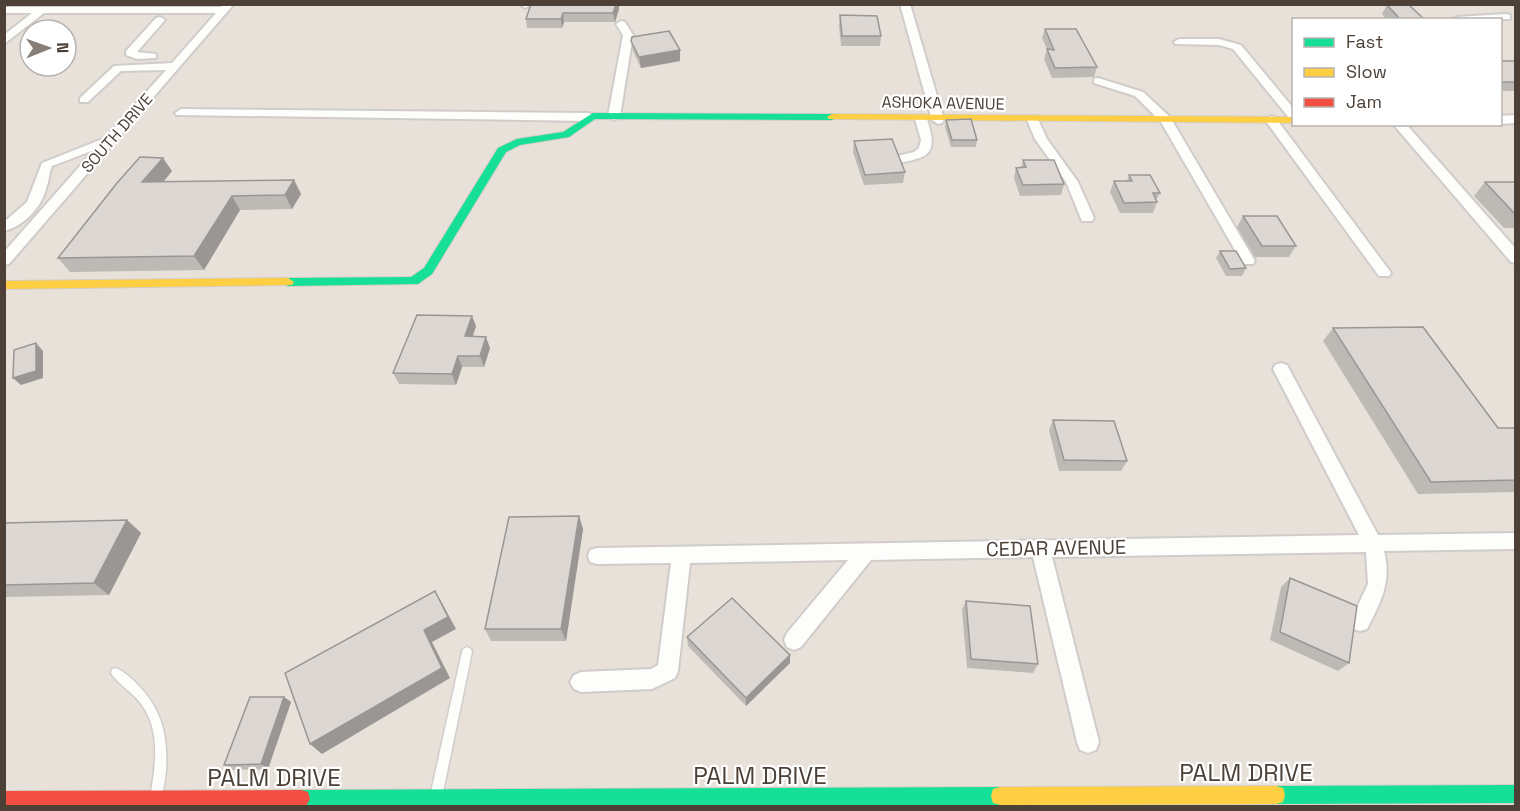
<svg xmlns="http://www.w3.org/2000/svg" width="1520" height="811" font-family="'Space Grotesk',sans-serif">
	<rect width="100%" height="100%" fill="#f3f0ed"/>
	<path fill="#e8e1da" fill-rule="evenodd" d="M5,5H1515V806H5ZM1294,20H1500V124H1294ZM30,30H66V66H30Z"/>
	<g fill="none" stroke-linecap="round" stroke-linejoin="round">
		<defs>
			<g id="lane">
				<path d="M467,647L471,649L472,652L443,792L441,796L437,798L433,796L431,792L462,652L463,649Z"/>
				<path d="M116,668C124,672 132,678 138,685C162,710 168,736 166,770C165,779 164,789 161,797L157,799L153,797L151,793C156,761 161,725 137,699C130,691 116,682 111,673L112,669Z"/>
			</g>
			<g id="street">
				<path d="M223,4H234L9,264L4,265V252L94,150L52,166C49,173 49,181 46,189C41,208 24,226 4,231V222L27,202L42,163L105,138L166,70L121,71L88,102H80V98L114,66L172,63L216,13H44L4,44V35L32,13H4V7H221Z"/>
				<path d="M520,4H530V5L525,8Z"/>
				<path d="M900,4H910L944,120L942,123L938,124L932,120Z"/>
				<path d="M1506,14L1510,15V19L1452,20L1457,17Z"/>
				<path d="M160,17L165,20L137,52L156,54V58L137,59L126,55V51L156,18Z"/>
				<path d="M621,21L625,22L633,35L620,116L614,120L608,116L623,35L616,24Z"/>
				<path d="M1179,39H1219L1241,45L1294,109V120L1290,119L1233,49L1219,45L1175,44L1174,42Z"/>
				<path d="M1098,78L1143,92L1170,117L1255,261L1253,264H1243L1161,122L1135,96L1094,83V79Z"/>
				<path d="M181,109L589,113L595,117L589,121L177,115L175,113Z"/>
				<path d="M921,115L927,119C932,136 938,154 916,159C909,161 903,163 897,162L895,159L897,156L914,152L919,148L921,140L915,119Z"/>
				<path d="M1516,115V123L1500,124V116Z"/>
				<path d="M1033,116L1037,117L1047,139L1078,182L1094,218L1092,221H1082L1066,182L1035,139L1027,120Z"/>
				<path d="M1271,116L1275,117L1389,270L1391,273L1389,276H1379L1265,120Z"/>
				<path d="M1393,124H1406L1516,249V263L1511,262Z"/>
				<path d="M1281,363L1287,365L1378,535L1516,533V549L1384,551C1392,581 1381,602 1367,629L1360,631L1353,629L1350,622L1368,584L1366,552L1052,557L1099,742L1096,750L1088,753L1080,750L1077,742L1033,557L871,560L801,647L794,650L787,647L784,640L787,633L848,560L690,563L678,671L675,678L652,689L581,692L574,689L570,682L574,675L581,672L651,669L658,665L671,563L597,564L590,562L588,556L590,550L597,548L1359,535L1273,369L1275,365Z"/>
			</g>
			<g id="fast">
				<path d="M593,113L832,114L837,117L832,120L595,119L569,137L520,145L506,152L432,274L418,284L288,286L282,282L288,278L411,277L424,268L498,148L517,139L563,132Z"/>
				<path d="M1516,785V803L1276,804L1269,802L1267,795L1269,788L1276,786Z"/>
				<path d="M1000,787L1007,789L1009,796L1007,803L1000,805L296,806L292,799L294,792L301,790Z"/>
			</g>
			<g id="slow">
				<path d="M832,114L1294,117V123L829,119L827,117Z"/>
				<path d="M288,278L294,282L292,285L4,289V281Z"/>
				<path d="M1276,786L1283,788L1285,795L1283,802L1276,804L1000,805L993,803L991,796L993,789L1000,787Z"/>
			</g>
			<path id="jam" d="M301,790L308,792L310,799L306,806H4V791Z"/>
		</defs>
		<use href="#lane" stroke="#d0ccc9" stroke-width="3"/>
		<use href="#street" stroke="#d0ccc9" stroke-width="4"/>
		<use href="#fast" stroke="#d5cec5" stroke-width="2"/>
		<use href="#slow" stroke="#d5cec5" stroke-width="2"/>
		<use href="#jam" stroke="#d5cec5" stroke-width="2"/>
		<use href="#lane" fill="#fdfdfc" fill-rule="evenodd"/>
		<use href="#street" fill="#fdfdfc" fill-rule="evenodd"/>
		<use href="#fast" fill="#16e098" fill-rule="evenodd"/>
		<use href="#slow" fill="#ffcf43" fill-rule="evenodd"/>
		<use href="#jam" fill="#f24e42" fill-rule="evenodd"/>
	</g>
	<g fill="#bdb9b5">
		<path d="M531,4L619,9L615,22H564L562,28H527L526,19Z"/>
		<path d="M1387,5L1425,20H1387L1382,14Z"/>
		<path d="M840,15L881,36L880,46H841L839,26Z"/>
		<path d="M1045,29L1097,67L1094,77L1052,78L1044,59L1047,49L1042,38Z"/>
		<path d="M631,41L680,50V61L641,68L633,51Z"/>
		<rect x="1500" y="61" width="15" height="30"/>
		<path d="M946,120L977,140L976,147H951L945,127Z"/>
		<path d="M854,141L905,172L903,183L864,185L853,152Z"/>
		<path d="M1023,160L1064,184L1061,195L1020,196L1014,178L1016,168H1021Z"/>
		<path d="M172,171L163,182L294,180L301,194L292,209L240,210L204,270L70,272L58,258Z"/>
		<path d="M1129,175L1160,193L1156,200L1157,202L1153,213H1120L1110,192L1114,181H1127Z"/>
		<path d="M1485,182H1515V228H1504L1474,196Z"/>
		<path d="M1243,216L1296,246L1289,257H1255L1237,227Z"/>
		<path d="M1220,251L1246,268L1242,276H1226L1216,258Z"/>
		<path d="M476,326L473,337L490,348L484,367H462L456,385L399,384L393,373Z"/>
		<path d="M1333,328L1498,428H1515V492L1418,494L1323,341Z"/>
		<path d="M1053,420L1127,461L1121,471H1059L1049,430Z"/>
		<path d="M579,516L583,529L566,641H491L485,629Z"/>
		<path d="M127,520L141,533L109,595L4,597V523Z"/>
		<path d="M1290,578L1349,663L1338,671L1270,640L1281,587Z"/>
		<path d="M966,601L1038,664L1033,673L967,668L962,610Z"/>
		<path d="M687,637L790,663L746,706L688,646Z"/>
		<path d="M284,697L291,702L268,769L231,770L224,765Z"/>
	</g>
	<g fill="#9a9694">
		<path d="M616,4H619V9L615,22L613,13Z"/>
		<path d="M563,13L564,22L562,28L561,19Z"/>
		<path d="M680,50V61L641,68L639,57Z"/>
		<path d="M163,158L172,171L152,196L142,182Z"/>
		<path d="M294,180L301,194L292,209L285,195Z"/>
		<path d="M232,196L240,210L204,270L194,256Z"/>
		<path d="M472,316L476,326L469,347L465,336Z"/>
		<path d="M486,337L490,348L484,367L480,356Z"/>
		<path d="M36,343L43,351V378L21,385L13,378Z"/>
		<path d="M458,356L462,367L456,385L452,374Z"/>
		<path d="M579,516L583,529L566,641L561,629Z"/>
		<path d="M127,520L141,533L109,595L94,583Z"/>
		<path d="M435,591L442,603L456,629L432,642L450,678L322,754L310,744L424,630Z"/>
		<path d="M790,655V663L746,706V698Z"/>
		<path d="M284,697L291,702L268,769L261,764Z"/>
	</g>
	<g fill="#dcd7d3" stroke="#9a9694" stroke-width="1.5">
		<path d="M531,4H616L613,13H563L561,19H526Z"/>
		<path d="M1387,5H1409L1425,20H1401Z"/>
		<path d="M840,15L877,16L881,36H842Z"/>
		<path d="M1045,29H1076L1097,67L1055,68L1047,49L1054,50Z"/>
		<path d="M669,31L680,50L639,57L631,41L632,37Z"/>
		<rect x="1500" y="61" width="15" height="21"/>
		<path d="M971,119L977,140H952L946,120Z"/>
		<path d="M892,139L905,172L865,175L854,141Z"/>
		<path d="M140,157L163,158L142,182L294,180L285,195L232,196L194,256L58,258L117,183Z"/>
		<path d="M1023,160H1054L1064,184L1023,185L1016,168L1026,167Z"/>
		<path d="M1129,175H1150L1160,193H1153L1157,202L1124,203L1114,181H1132Z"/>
		<path d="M1485,182H1515V214Z"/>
		<path d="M1243,216H1277L1296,246H1262Z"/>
		<path d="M1220,251H1236L1246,268L1230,269Z"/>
		<path d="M417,315L472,316L465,336L486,337L480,356H458L452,374L393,373Z"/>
		<path d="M1423,327L1498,428H1515V480L1431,482L1333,328Z"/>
		<path d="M36,343V371L13,378L14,350Z"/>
		<path d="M1053,420L1114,421L1127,461L1064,460Z"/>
		<path d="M579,516L561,629H485L509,517Z"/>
		<path d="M127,520L94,583L4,585V523Z"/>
		<path d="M1290,578L1357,606L1349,663L1280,632Z"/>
		<path d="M435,591L448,617L424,630L442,668L310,744L285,673Z"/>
		<path d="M732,598L790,655L746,698L687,637Z"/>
		<path d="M966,601L1030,606L1038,664L971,659Z"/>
		<path d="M250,697H284L261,764L224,765Z"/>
	</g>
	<g text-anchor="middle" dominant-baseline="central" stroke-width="4.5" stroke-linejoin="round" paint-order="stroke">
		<g font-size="16" fill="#4c4037" stroke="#fff">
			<text transform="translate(943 103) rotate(1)">ASHOKA AVENUE</text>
			<text transform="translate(117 133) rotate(-49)">SOUTH DRIVE</text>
		</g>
		<g font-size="20" fill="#4c4037" stroke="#fff">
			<text transform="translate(1056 548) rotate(-1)">CEDAR AVENUE</text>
		</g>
		<g font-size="24" fill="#4c4037" stroke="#fff">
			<text x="1246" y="772">PALM DRIVE</text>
			<text x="760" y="775">PALM DRIVE</text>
			<text x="274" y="777">PALM DRIVE</text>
		</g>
	</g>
	<rect width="1520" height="811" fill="none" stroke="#4c4037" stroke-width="12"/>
	<rect x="1292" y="18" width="210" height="108" fill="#ffffff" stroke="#b7b3af" stroke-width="1.5"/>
	<rect x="1304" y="38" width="30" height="9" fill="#16e098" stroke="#b7b3af" stroke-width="1.5"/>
	<text x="1346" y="48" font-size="18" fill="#4c4037">Fast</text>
	<rect x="1304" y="68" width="30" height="9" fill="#ffcf43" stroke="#b7b3af" stroke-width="1.5"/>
	<text x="1346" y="78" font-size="18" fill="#4c4037">Slow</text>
	<rect x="1304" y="98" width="30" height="9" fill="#f24e42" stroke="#b7b3af" stroke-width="1.5"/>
	<text x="1346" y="108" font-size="18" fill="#4c4037">Jam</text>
	<g transform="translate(48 48) rotate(89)"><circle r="28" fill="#ffffff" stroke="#b7b3af" stroke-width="1.5"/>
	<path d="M0-4.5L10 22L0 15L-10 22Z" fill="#867e77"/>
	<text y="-9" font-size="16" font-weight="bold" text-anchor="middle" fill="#4c4037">N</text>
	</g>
</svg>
